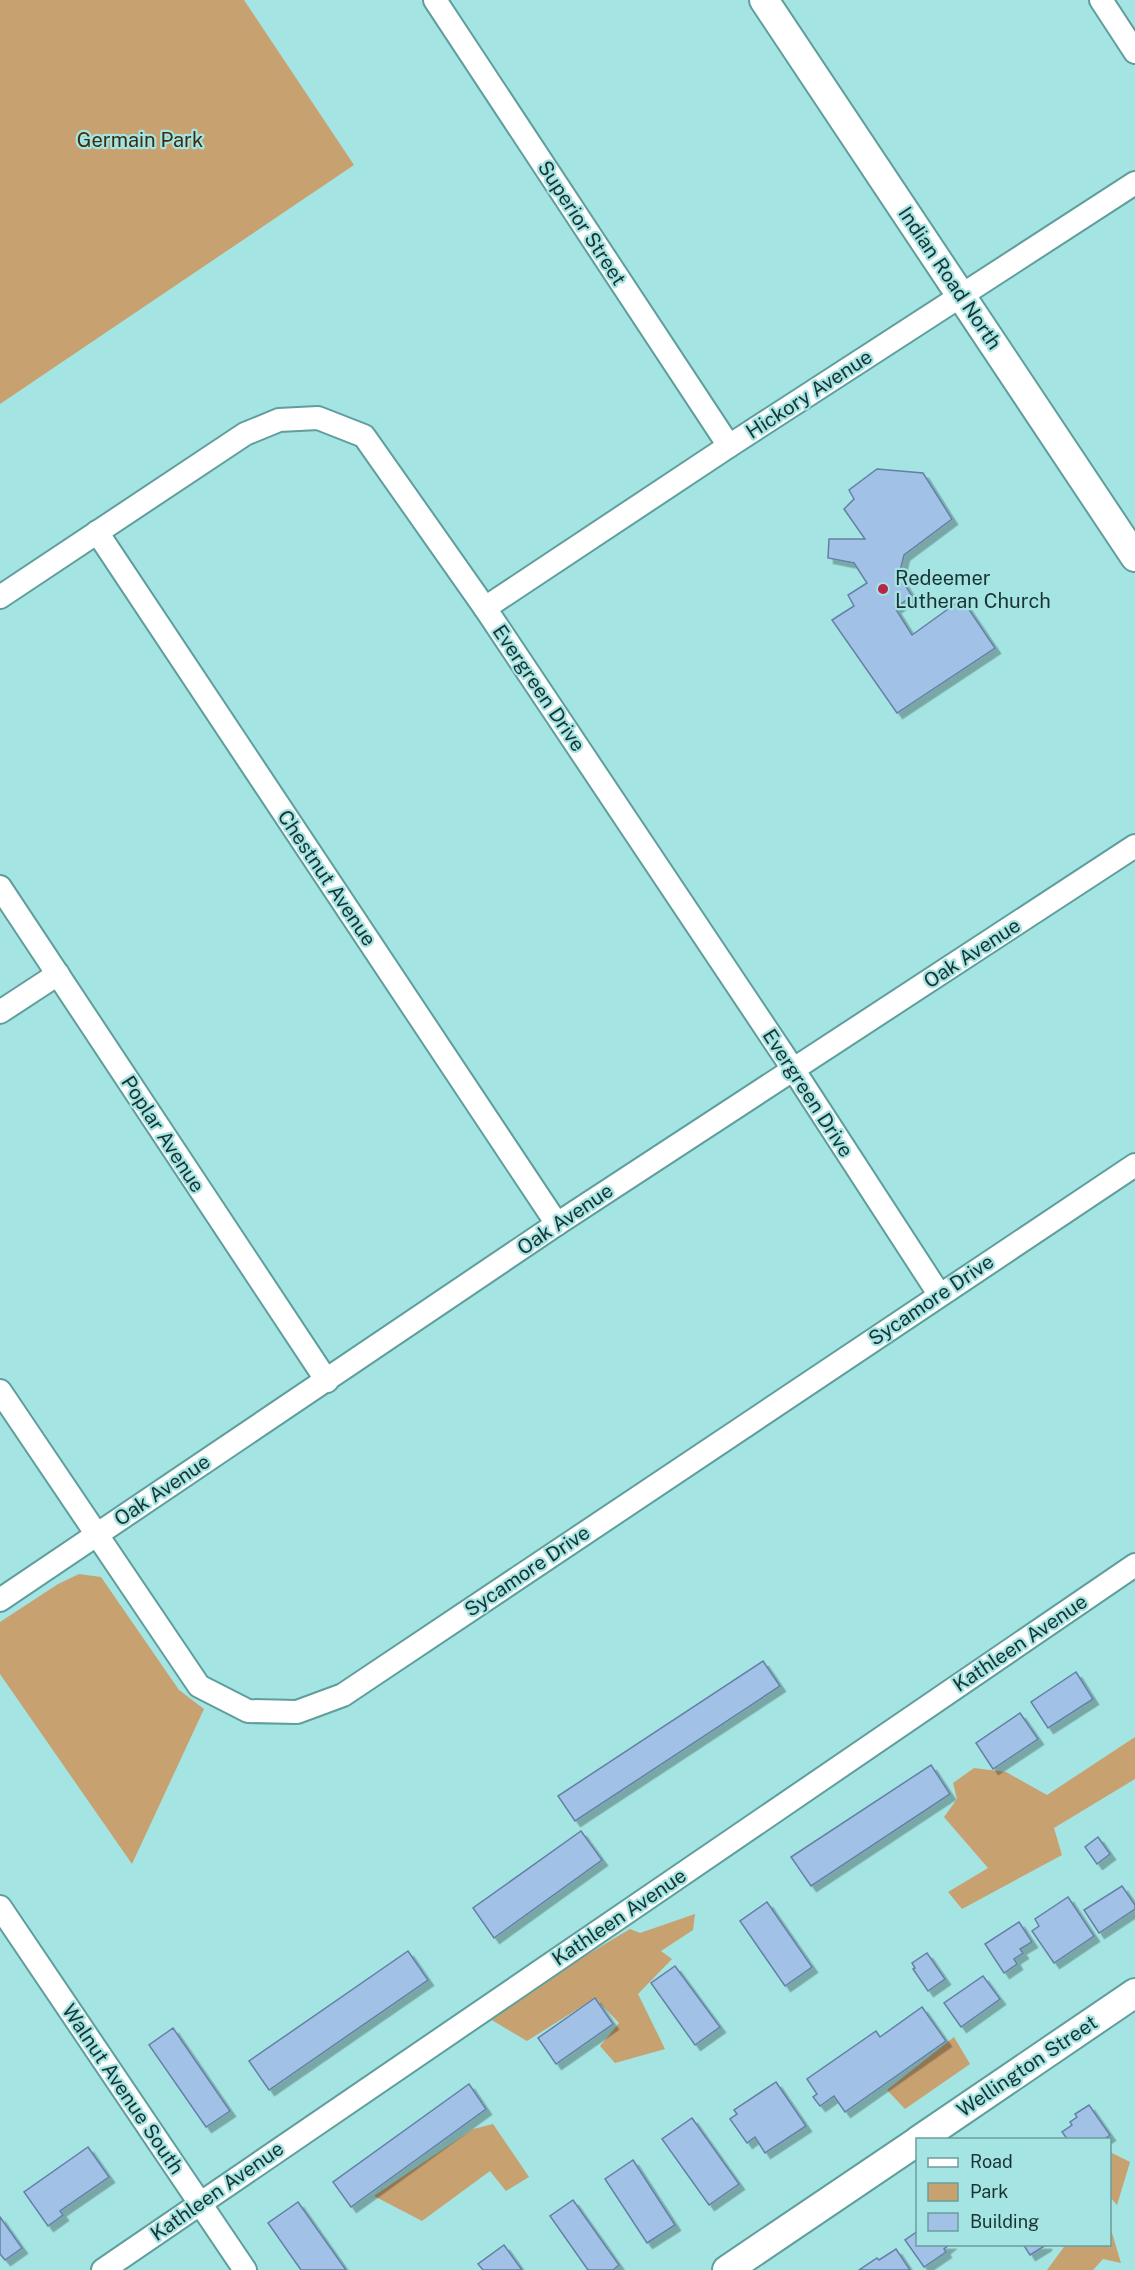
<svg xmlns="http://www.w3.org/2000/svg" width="1135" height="2270" font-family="'Public Sans',sans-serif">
	<defs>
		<filter id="shadow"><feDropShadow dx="5.5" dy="5.5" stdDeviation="0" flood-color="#0004"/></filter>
	</defs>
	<rect width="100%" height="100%" fill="#a4e4e2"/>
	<g fill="#c7a170">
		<path d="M0,0H244L354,165L0,404Z"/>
		<path d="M79,1574L101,1577L179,1690L204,1709L132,1864L0,1674V1622L58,1584Z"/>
		<path d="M1135,1737V1779L1054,1828L1062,1855L962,1909L948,1892L988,1868L944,1817L957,1799L953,1783L974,1768L1006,1772L1047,1795Z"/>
		<path d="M695,1914L693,1930L661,1951L672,1959L638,1994L665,2049L615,2063L600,2046L619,2023L595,1998L527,2041L485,2016L630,1929L640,1933Z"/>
		<path d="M954,2037L970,2064L905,2109L887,2090Z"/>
		<path d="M493,2124L529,2177L506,2191L490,2171L422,2221L374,2196L473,2129Z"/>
		<path d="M1110,2152L1130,2162L1117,2205L1110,2197Z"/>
		<path d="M1110,2226L1121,2263L1103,2259L1093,2270H1047L1064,2247L1062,2245L1110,2244Z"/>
	</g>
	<g fill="#a1c1e7" stroke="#6381a5" stroke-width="1.5" filter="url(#shadow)">
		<path d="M877,469L923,473L952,519L904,555L899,575L912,596L895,608L912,635L962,599L995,648L897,713L832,620L854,606L848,595L867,583L854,563L828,558L829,539H865L844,509L854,499L849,490Z"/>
		<path d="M763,1661L780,1686L575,1821L558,1796Z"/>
		<path d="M1076,1672L1093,1699L1048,1728L1031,1702Z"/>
		<path d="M1020,1713L1038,1739L993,1769L976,1743Z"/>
		<path d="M931,1765L950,1794L811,1886L791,1857Z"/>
		<path d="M581,1831L602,1860L494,1938L473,1908Z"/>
		<path d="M1098,1837L1110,1854L1097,1864L1085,1847Z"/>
		<path d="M1122,1886L1135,1905V1909L1099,1933L1084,1910Z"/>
		<path d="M1068,1897L1094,1936L1054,1963L1032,1931L1039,1926L1035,1919Z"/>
		<path d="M767,1902L812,1967L785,1986L740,1921Z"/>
		<path d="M1019,1922L1032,1942L1020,1949L1023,1953L1014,1959L1017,1964L1004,1973L985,1944Z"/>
		<path d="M408,1951L428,1980L269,2090L249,2061Z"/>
		<path d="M927,1953L945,1979L928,1991L913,1969L915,1968L912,1963Z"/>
		<path d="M675,1966L720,2027L695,2045L651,1983Z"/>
		<path d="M983,1976L1000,1999L961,2027L944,2003Z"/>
		<path d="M595,1998L613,2024L556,2064L538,2038Z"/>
		<path d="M922,2007L946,2041L845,2112L834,2096L820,2106L813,2097L817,2094L807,2079L876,2031L880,2037Z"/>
		<path d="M173,2028L230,2111L206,2127L149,2045Z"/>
		<path d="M776,2082L806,2126L765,2153L755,2137L747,2143L730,2119L737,2114L734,2110Z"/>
		<path d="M469,2084L486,2109L351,2207L333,2182Z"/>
		<path d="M1089,2105L1110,2135L1103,2140H1068L1062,2132L1072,2125L1070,2122L1077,2117L1075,2114Z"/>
		<path d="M692,2118L739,2184L709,2205L662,2139Z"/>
		<path d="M88,2147L109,2177L60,2211L63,2215L48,2226L24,2192Z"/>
		<path d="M633,2160L675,2225L647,2243L605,2179Z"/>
		<path d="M573,2200L619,2265L613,2270H588L550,2216Z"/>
		<path d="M298,2202L346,2270H301L268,2223Z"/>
		<path d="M0,2217L22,2248L5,2260L0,2254Z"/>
		<path d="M918,2231V2244H950L944,2249L946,2252L924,2267L905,2240Z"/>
		<path d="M1023,2244H1046V2245L1030,2255Z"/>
		<path d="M504,2245L522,2270H483L478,2264Z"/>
		<path d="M896,2249L910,2270H859L877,2258L879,2260Z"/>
	</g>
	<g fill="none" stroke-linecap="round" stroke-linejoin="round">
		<defs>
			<g id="minor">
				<path d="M435,0L729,446"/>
				<path d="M1101,0L1135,52"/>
				<path d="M97,532L557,1224"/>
				<path d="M0,597L245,434L279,420L318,418L364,436L485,608L793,1069L939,1294"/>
				<path d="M485,608L729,446L1135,183"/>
				<path d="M0,887L327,1381"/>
				<path d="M0,1012L58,974"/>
				<path d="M0,1391L199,1686L248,1711L297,1712L343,1695L1135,1165"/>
				<path d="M0,1600L557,1224L1135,846"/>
				<path d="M0,1907L245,2270"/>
				<path d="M103,2270L1135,1565"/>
			</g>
			<g id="major">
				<path d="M764,0L1135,557"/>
				<path d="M919,2140L1135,1993"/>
				<path d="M727,2270L918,2141"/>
			</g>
		</defs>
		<use href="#minor" stroke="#5f9e9c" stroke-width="26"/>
		<use href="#major" stroke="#5f9e9c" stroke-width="32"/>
		<use href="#minor" stroke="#fff" stroke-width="22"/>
		<use href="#major" stroke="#fff" stroke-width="28"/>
	</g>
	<circle fill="#b72548" stroke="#a4e4e2" stroke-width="2" cx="883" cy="589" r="6"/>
	<g text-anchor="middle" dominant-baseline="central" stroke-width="4.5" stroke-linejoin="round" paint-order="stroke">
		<g font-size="20" fill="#3f2b0d" stroke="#a4e4e2">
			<text x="140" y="140">Germain Park</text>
		</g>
		<g font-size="20" fill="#193333" stroke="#a4e4e2">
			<text transform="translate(582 223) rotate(57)">Superior Street</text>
			<text transform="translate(950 278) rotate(56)">Indian Road North</text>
			<text transform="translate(809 394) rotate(-33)">Hickory Avenue</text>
			<text transform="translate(539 688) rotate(56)">Evergreen Drive</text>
			<text transform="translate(327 878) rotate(56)">Chestnut Avenue</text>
			<text transform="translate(972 953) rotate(-33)">Oak Avenue</text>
			<text transform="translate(808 1093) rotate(57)">Evergreen Drive</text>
			<text transform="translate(163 1134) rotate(57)">Poplar Avenue</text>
			<text transform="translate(565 1219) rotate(-34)">Oak Avenue</text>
			<text transform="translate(931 1300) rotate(-34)">Sycamore Drive</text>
			<text transform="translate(162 1490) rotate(-34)">Oak Avenue</text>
			<text transform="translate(527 1571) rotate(-34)">Sycamore Drive</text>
			<text transform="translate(1020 1643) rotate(-34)">Kathleen Avenue</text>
			<text transform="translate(619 1917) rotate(-34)">Kathleen Avenue</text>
			<text transform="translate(1027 2066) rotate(-34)">Wellington Street</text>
			<text transform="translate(123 2089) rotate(56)">Walnut Avenue South</text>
			<text transform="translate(217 2191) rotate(-35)">Kathleen Avenue</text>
		</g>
		<g font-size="20" fill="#193333" stroke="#a4e4e2" text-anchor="start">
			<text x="895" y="578">Redeemer<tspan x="895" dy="23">Lutheran Church</tspan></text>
		</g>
	</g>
	<rect x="916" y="2138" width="195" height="108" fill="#a4e4e2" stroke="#6c9d9c" stroke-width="1.5"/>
	<rect x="928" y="2158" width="30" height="9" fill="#ffffff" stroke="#6c9d9c" stroke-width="1.5"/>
	<text x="970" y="2168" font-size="18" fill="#193333">Road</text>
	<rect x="928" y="2183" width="30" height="18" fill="#c7a170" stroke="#6c9d9c" stroke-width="1.5"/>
	<text x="970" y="2198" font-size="18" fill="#193333">Park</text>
	<rect x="928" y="2213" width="30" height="18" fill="#a1c1e7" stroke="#6c9d9c" stroke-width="1.5"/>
	<text x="970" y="2228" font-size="18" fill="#193333">Building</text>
</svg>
